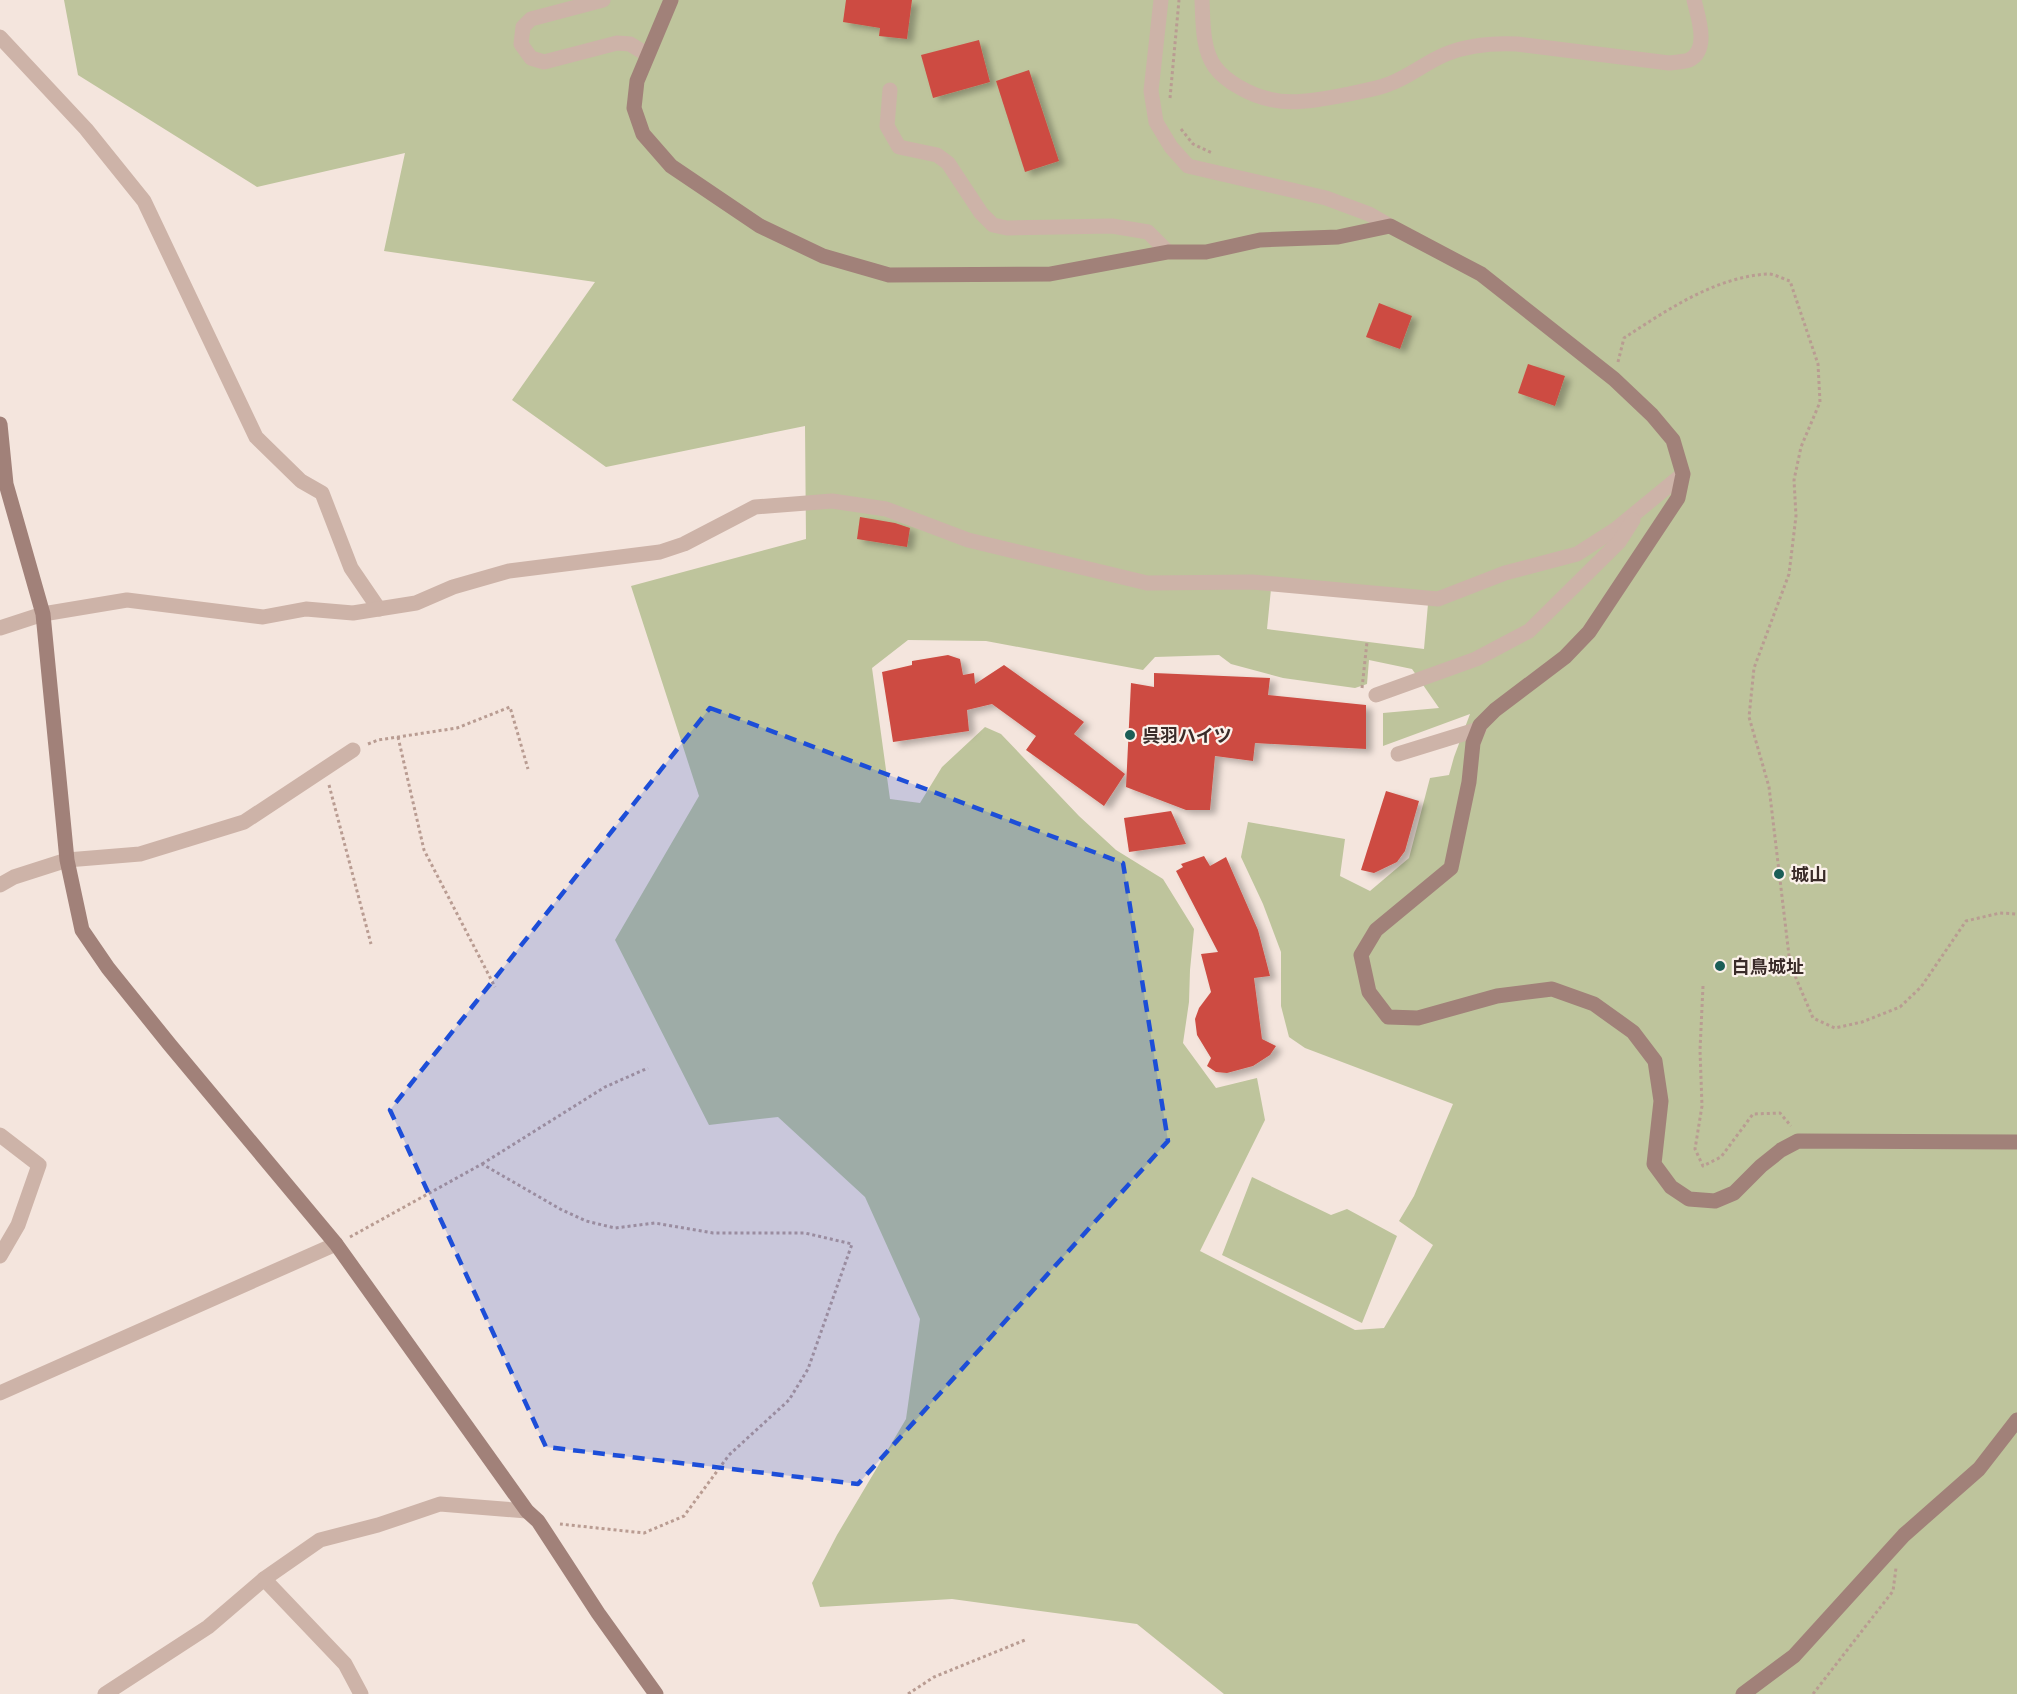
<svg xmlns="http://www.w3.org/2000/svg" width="2017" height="1694" font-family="'DejaVu Sans','Noto Sans JP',sans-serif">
	<defs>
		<filter id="shadow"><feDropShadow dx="6" dy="4" stdDeviation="3" flood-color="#0004"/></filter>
	</defs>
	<rect width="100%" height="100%" fill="#f4e5dd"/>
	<g fill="#bec49c" fill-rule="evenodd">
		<path d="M64,0H2017V1694H1224L1137,1624L952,1599L820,1607L812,1583L837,1535L906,1419L920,1319L865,1197L778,1117L709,1125L615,940L699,796L631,586L806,539L805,426L606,467L512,400L595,282L384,251L405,153L257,187L78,75ZM1271,589L1428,604L1424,649L1267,629ZM908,640L986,641L1143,670L1155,657L1219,655L1231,664L1283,678L1355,688L1367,684L1369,660L1412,669L1439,708L1383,713V746L1470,714L1454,757L1449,775L1430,778L1409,858L1370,891L1340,876L1345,839L1248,822L1241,857L1263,904L1281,952V1006L1289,1037L1305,1048L1453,1104L1414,1196L1399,1221L1433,1245L1384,1328L1355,1330L1200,1251L1265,1120L1257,1078L1216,1088L1183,1043L1189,1002L1190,970L1194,929L1163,879L1116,850L1079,816L1001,734L985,727L942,767L920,803L890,799L872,668Z"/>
		<path d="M1252,1177L1331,1215L1347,1209L1397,1236L1362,1323L1222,1255Z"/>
	</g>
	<g fill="#cd4c42" filter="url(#shadow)">
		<path d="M846,0H912L907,39L879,36L880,28L843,22Z"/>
		<path d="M979,40L990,82L933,98L921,55Z"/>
		<path d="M1029,70L1059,161L1025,172L996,81Z"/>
		<path d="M1379,303L1412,316L1400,349L1366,337Z"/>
		<path d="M1528,364L1565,376L1555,406L1518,393Z"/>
		<path d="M860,517L895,523L910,528L907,547L857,539Z"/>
		<path d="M948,655L960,659L963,675L974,673L975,684L1004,665L1084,722L1074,734L1125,774L1104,806L1026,750L1036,736L992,704L967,710L969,731L893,742L882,672L912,665V661Z"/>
		<path d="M1154,673L1270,678L1268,695L1366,705V749L1255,743L1253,761L1215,756L1210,810H1186L1126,787L1131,683L1154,687Z"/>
		<path d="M1386,791L1419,801L1405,851L1397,862L1374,873L1361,870Z"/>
		<path d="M1171,811L1186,844L1129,852L1124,818Z"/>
		<path d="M1204,856L1210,866L1226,857L1258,930L1270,976L1254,978L1262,1039L1276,1046L1270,1055L1253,1066L1227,1073L1216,1072L1207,1066L1211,1058L1197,1035L1195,1019L1199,1008L1211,992L1201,954L1218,952L1176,871L1183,867L1181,864Z"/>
	</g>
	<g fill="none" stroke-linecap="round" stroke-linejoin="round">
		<g stroke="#b99c92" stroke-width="3" stroke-dasharray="3 3" stroke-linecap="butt">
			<path d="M1170,98L1179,0"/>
			<path d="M1181,129L1193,144L1212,153"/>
			<path d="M1618,362L1624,338C1667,310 1715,277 1768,274C1775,274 1783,279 1790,281L1818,364L1820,402L1801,447L1794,480L1796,516L1789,574L1754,668L1749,717L1769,787L1790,964L1813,1018L1835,1028L1862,1022L1900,1007L1921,987L1966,921L2000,913L2017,914"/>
			<path d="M1362,688L1367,642"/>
			<path d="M398,737L424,850L495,987"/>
			<path d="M368,744L378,740L457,728L510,707L528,769"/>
			<path d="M329,785L371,944"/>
			<path d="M1703,986L1700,1050L1702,1106L1695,1149L1703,1166L1721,1157L1753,1114L1780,1113L1791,1126"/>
			<path d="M482,1164L605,1087L648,1068"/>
			<path d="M350,1237L482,1164L562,1210L586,1221L615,1228L655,1223L713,1233H805L852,1244L808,1369L789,1400L729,1455L684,1516L644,1533L560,1524"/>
			<path d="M908,1694L934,1677L1025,1640"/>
			<path d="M1813,1694L1893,1591L1896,1568"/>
		</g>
		<g stroke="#cdb3a8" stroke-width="15">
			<path d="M603,0L531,19L523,27L521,44L531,58L544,62L617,43L630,44L648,55"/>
			<path d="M1161,0L1151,91L1156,122L1171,147L1188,166L1326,198L1369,214L1390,226"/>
			<path d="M1202,0C1203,21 1202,49 1215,67C1221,75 1230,82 1239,87C1276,109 1309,102 1349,94C1362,91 1377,89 1389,84C1409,77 1426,62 1446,54C1468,45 1493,43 1517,44L1669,63C1675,62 1684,62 1689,60C1710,50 1698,17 1694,0"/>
			<path d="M0,37L86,129L144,201L256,437L301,481L322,493L351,568L379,609"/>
			<path d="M890,90L887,126L899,147L937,155L948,163L981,213L993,225L1007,228L1112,226L1148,232L1168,252"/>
			<path d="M0,628L43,614L127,600L263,617L306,609L353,613L416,603L453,587L509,571L660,552L684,544L755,507L832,501L886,509L968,540L1147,583L1252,582L1438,599L1505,573L1577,554L1616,529L1683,474"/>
			<path d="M1376,695L1476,659L1529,631L1619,542L1633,520"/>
			<path d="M1398,754L1479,729"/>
			<path d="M0,885L14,877L67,860L140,854L244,822L353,750"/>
			<path d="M0,1135L39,1165L18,1225L0,1256"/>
			<path d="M0,1393L336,1244"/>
			<path d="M264,1579L345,1664L361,1694"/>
			<path d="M105,1694L208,1627L264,1579L320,1540L378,1525L440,1504L527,1511"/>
		</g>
		<g stroke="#a18179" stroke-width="15">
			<path d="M671,0L637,81L634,108L643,134L671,166L760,226L823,256L889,275L1050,274L1168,252H1206L1260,240L1338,237L1390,226L1481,274L1614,379L1652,415L1673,440L1683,474L1678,498L1589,632L1565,657L1495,710L1480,725L1473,743L1469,782L1451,868L1376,930L1361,955L1369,992L1388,1017L1418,1018L1497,996L1552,989L1594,1004L1633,1032L1655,1061L1661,1101L1654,1164L1671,1187L1689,1199L1715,1201L1734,1193L1761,1166L1781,1150L1798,1141L2017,1142"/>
			<path d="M0,424L6,484L43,614L67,860L82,930L108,968L170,1045L336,1244L527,1511L538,1521L598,1613L656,1694"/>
			<path d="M1743,1694L1794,1656L1904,1535L1979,1469L2017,1420"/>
		</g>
	</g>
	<path fill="#1d4ed8" fill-opacity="0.2" stroke="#1d4ed8" stroke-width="4.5" stroke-dasharray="12 8" stroke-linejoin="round" d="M710,708L1123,863L1168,1141L858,1484L546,1447L390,1110Z"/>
	<g fill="#1b5e57" stroke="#fbf1ea" stroke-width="2">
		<circle cx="1130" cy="735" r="6"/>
		<circle cx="1779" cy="874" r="6"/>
		<circle cx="1720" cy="966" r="6"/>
	</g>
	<g text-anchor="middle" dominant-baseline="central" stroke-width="4.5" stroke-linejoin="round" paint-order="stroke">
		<g font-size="18" font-weight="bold" fill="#3a2b29" stroke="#fbf1ea" text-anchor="start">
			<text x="1142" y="735">呉羽ハイツ</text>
			<text x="1791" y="874">城山</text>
			<text x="1732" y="966">白鳥城址</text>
		</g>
	</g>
</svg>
